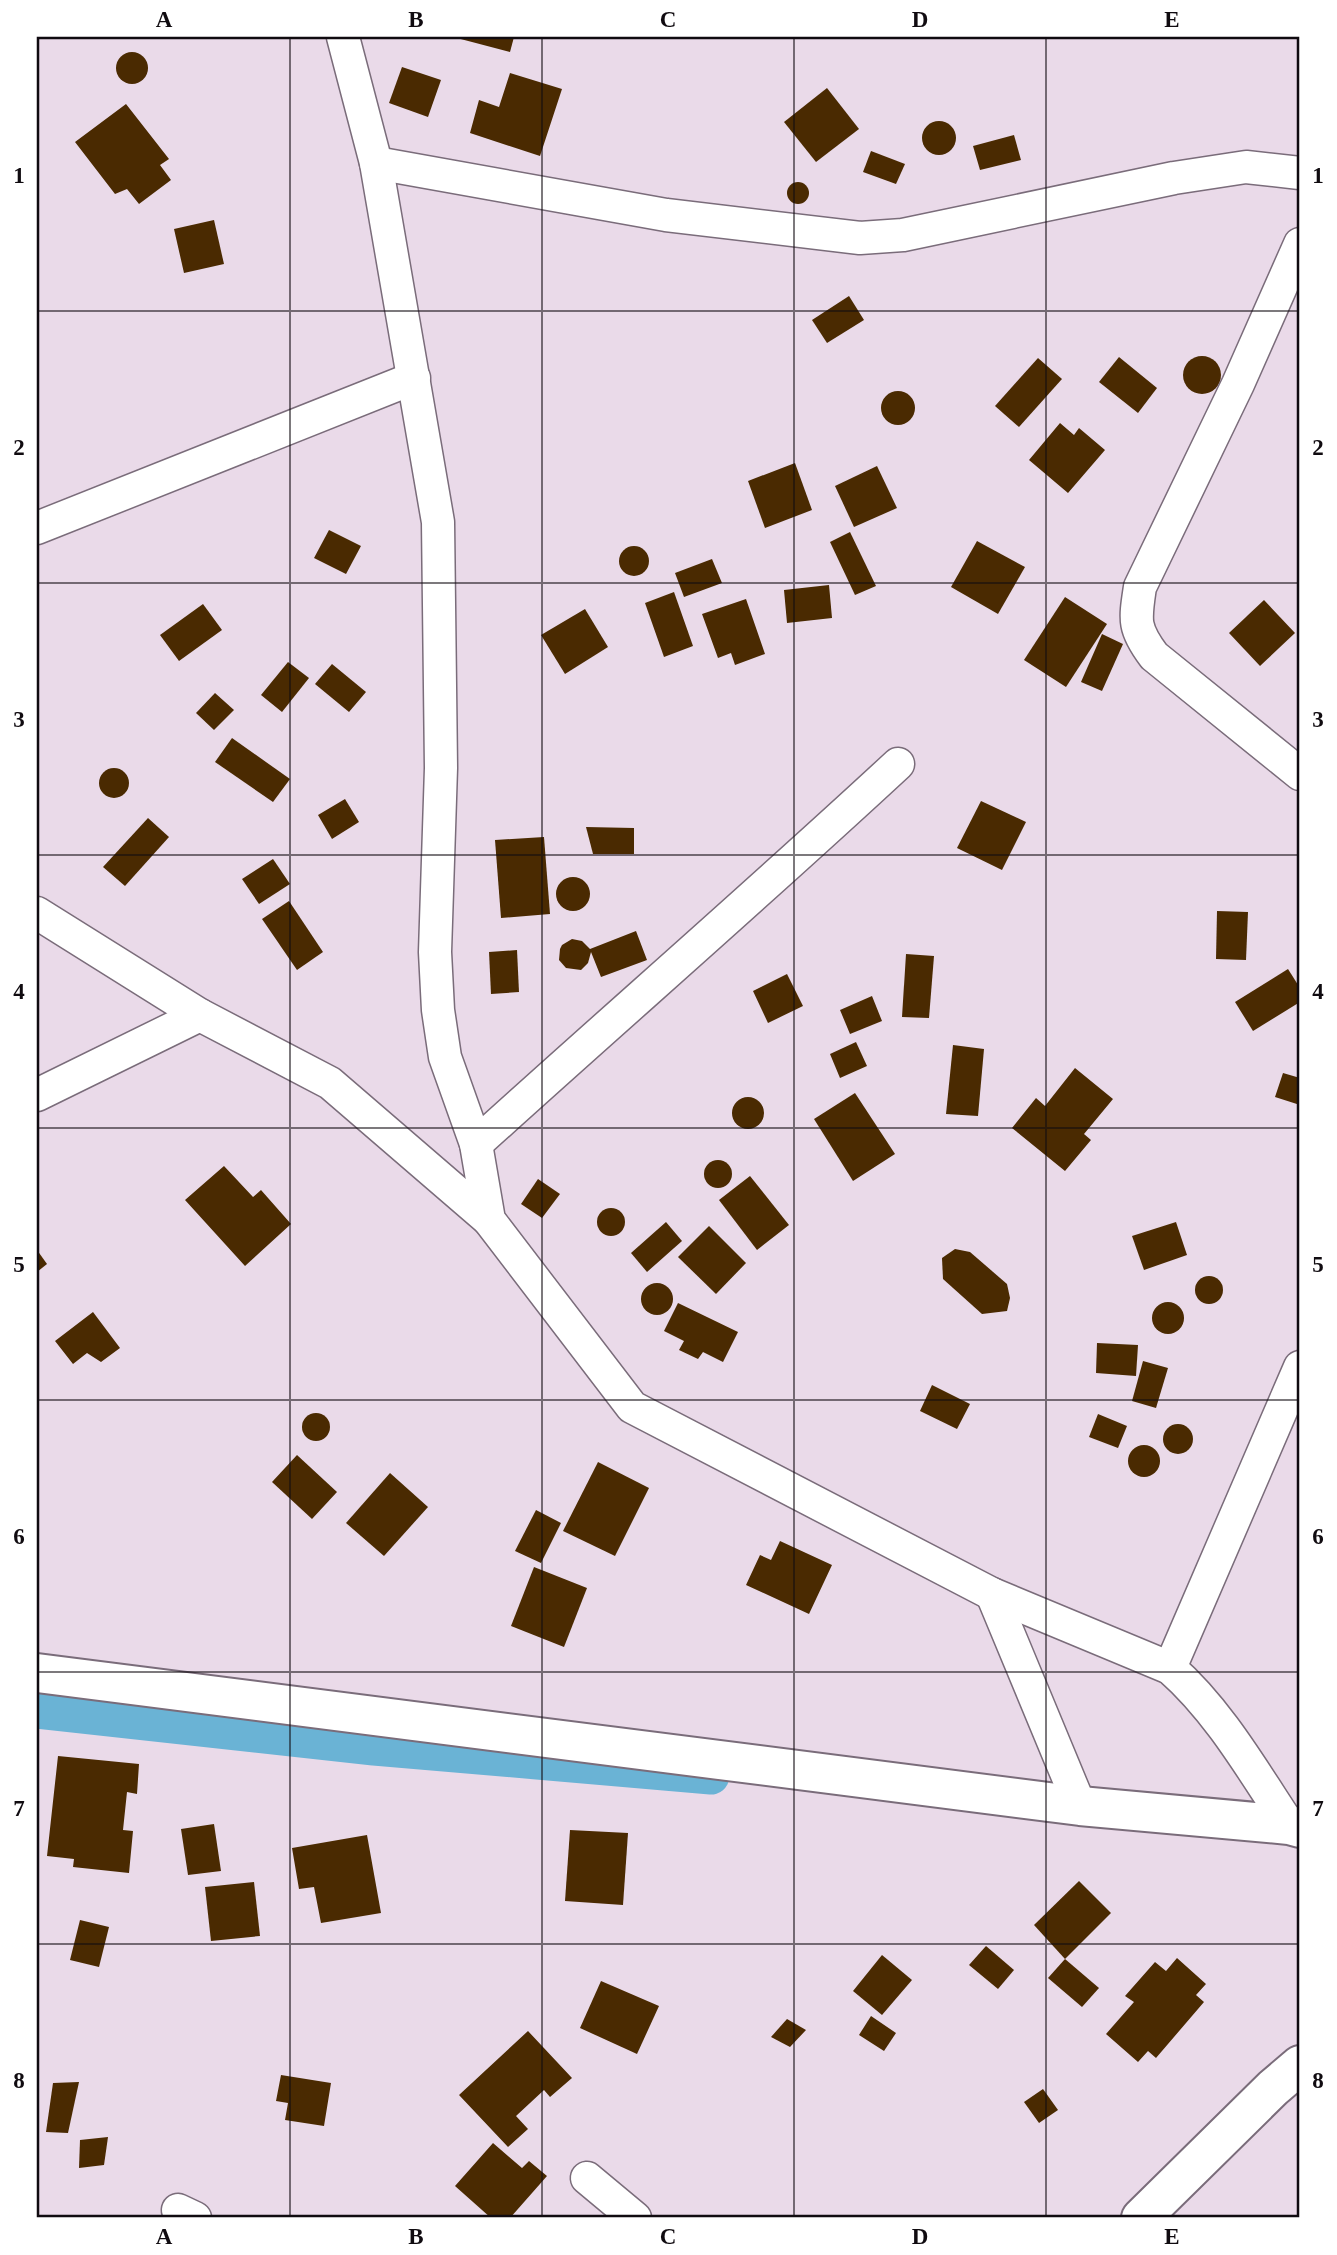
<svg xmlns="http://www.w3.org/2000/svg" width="1337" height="2255" font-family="Georgia,serif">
	<rect width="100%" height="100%" fill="#eadae9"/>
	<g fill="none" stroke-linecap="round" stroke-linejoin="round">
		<path stroke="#6ab3d5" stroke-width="37" d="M37,1710L374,1747L711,1776"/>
	</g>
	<g fill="#4a2a01">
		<path d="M453,37H514L510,52Z"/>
		<circle cx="132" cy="68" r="16"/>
		<path d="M402,67L441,80L428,117L389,103Z"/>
		<path d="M510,73L562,89L540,156L470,133L479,100L499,107Z"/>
		<path d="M827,88L859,129L816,162L784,122Z"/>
		<path d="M126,104L169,159L160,165L171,180L139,204L127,189L115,194L75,142Z"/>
		<circle cx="939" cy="138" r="17"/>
		<path d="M1014,135L1021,160L980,170L973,146Z"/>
		<path d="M871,151L905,164L896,184L863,172Z"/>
		<circle cx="798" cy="193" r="11"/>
		<path d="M214,220L224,264L184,273L174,229Z"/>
		<path d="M849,296L864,320L827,343L812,320Z"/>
		<circle cx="1202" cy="375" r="19"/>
		<path d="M1119,357L1157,388L1138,413L1099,382Z"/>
		<path d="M1038,358L1062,379L1019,427L995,406Z"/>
		<circle cx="898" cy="408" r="17"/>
		<path d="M1060,423L1074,435L1079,428L1105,450L1068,493L1029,460Z"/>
		<path d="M795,463L812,510L765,528L748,481Z"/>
		<path d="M877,466L897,508L854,527L835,486Z"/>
		<path d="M329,530L361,546L346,574L314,558Z"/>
		<path d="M850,532L876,586L855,595L830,542Z"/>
		<path d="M977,541L1025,567L998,614L951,587Z"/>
		<circle cx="634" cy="561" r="15"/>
		<path d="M712,559L722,583L684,597L675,573Z"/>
		<path d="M829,585L832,618L787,623L784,590Z"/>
		<path d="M674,592L693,646L664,657L645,603Z"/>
		<path d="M1065,597L1107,624L1066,687L1024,660Z"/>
		<path d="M746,599L765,654L735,665L731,653L718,658L702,614Z"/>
		<path d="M1264,600L1295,633L1260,666L1229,633Z"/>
		<path d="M203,604L222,630L179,661L160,635Z"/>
		<path d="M585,609L608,647L565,674L541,635Z"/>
		<path d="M1102,634L1123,644L1102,691L1081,682Z"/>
		<path d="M288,662L309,678L282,712L261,695Z"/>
		<path d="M332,664L366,692L349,712L315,684Z"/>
		<path d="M215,693L234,710L214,730L196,713Z"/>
		<path d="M232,738L290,779L273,802L215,762Z"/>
		<circle cx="114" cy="783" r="15"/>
		<path d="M345,799L359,822L332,839L318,815Z"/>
		<path d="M981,801L1026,822L1002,870L957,848Z"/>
		<path d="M148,818L169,837L125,886L103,867Z"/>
		<path d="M586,827L634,828V854H593Z"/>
		<path d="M544,837L550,914L501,918L495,840Z"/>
		<path d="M273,859L290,884L259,904L242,879Z"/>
		<circle cx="573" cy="894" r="17"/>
		<path d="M289,901L323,952L297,970L262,919Z"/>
		<path d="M1217,911L1248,912L1246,960L1216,959Z"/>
		<path d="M636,931L647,960L601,977L591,952L588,963L581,970L566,968L559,960L560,949L562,945L572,939L582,941L590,949Z"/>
		<path d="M517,950L519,992L491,994L489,952Z"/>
		<path d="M906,954L934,956L929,1018L902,1017Z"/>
		<path d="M1288,969L1300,988V1002L1253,1031L1235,1002Z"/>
		<path d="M787,974L803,1006L768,1023L753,991Z"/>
		<path d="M872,996L882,1021L850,1034L840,1010Z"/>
		<path d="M856,1042L867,1066L840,1078L830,1054Z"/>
		<path d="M953,1045L984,1049L978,1116L946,1114Z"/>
		<path d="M1075,1068L1113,1099L1084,1134L1091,1140L1065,1171L1012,1128L1036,1098L1045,1106Z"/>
		<path d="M1283,1073L1300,1078V1105L1275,1097Z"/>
		<path d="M855,1093L895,1154L853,1181L814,1119Z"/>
		<circle cx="748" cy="1113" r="16"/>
		<circle cx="718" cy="1174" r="14"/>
		<path d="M224,1166L253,1197L261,1190L291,1224L245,1266L185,1200Z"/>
		<path d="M750,1176L789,1225L757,1250L719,1200Z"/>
		<path d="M538,1179L560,1194L542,1218L521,1204Z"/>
		<circle cx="611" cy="1222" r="14"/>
		<path d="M666,1222L682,1241L647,1272L631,1253Z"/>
		<path d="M1176,1222L1187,1255L1144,1270L1132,1236Z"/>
		<path d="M709,1226L746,1263L716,1294L678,1257Z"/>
		<path d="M955,1249L970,1252L1007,1284L1010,1298L1007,1311L982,1314L943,1279L942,1258Z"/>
		<path d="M37,1250L47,1264L37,1272Z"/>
		<circle cx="1209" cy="1290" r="14"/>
		<circle cx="657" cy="1299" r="16"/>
		<circle cx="1168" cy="1318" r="16"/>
		<path d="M678,1303L738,1332L723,1362L703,1352L698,1359L679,1350L684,1341L664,1331Z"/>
		<path d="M93,1312L120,1348L101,1362L87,1353L73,1364L55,1341Z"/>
		<path d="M1097,1343L1138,1345L1136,1376L1096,1373Z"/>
		<path d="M1143,1361L1168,1368L1156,1408L1132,1401Z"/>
		<path d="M932,1385L970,1404L957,1429L920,1411Z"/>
		<circle cx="316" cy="1427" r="14"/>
		<path d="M1098,1414L1127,1426L1118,1448L1089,1437Z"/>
		<circle cx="1178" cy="1439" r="15"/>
		<circle cx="1144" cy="1461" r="16"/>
		<path d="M297,1455L337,1492L312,1519L272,1482Z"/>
		<path d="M598,1462L649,1488L615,1556L563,1531Z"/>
		<path d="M390,1473L428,1507L384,1556L346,1523Z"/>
		<path d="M536,1510L561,1523L541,1563L515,1551Z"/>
		<path d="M780,1541L832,1565L809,1614L746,1585L760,1555L771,1560Z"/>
		<path d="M534,1567L587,1588L564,1647L511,1626Z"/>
		<path d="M58,1756L139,1764L137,1794L127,1792L123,1830L133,1831L129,1873L73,1867L74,1859L47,1856Z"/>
		<path d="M214,1824L221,1871L188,1875L181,1829Z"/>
		<path d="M570,1830L628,1833L623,1905L565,1901Z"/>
		<path d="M367,1835L381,1913L321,1923L314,1887L299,1889L292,1848Z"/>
		<path d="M1079,1881L1111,1913L1065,1959L1034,1925Z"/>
		<path d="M254,1882L260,1936L211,1941L205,1887Z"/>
		<path d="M80,1920L109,1927L99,1967L70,1960Z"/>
		<path d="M986,1946L1014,1970L998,1989L969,1965Z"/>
		<path d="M882,1955L912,1980L882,2015L853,1991Z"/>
		<path d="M1177,1958L1206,1984L1196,1995L1204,2002L1156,2058L1148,2051L1138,2062L1106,2034L1134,2002L1125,1996L1155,1962L1166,1971Z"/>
		<path d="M1065,1959L1099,1988L1082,2007L1048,1978Z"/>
		<path d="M601,1981L659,2006L637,2054L580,2028Z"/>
		<path d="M871,2016L896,2033L884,2051L859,2035Z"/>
		<path d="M787,2019L806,2030L790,2047L771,2037Z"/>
		<path d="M528,2031L572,2078L550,2097L544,2090L516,2116L528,2129L508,2147L459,2095Z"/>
		<path d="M281,2075L331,2083L324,2126L285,2120L288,2103L276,2101Z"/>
		<path d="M79,2082L68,2133L46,2132L53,2083Z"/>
		<path d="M1043,2089L1058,2110L1039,2123L1024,2102Z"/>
		<path d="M108,2137L104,2165L79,2168L80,2140Z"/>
		<path d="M493,2143L522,2168L529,2161L547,2176L510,2218H491L455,2186Z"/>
	</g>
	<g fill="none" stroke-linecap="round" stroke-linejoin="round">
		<defs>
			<g id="minor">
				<path d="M343,37L376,163L438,522L441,768L435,952L438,1010L445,1057L476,1144L489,1220L632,1407L992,1594L1170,1668C1219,1711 1253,1771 1289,1825"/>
				<path d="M376,163L666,215L860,238L903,235L1174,178L1246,167L1300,173"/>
				<path d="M1300,244L1238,384L1140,587C1135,620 1133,628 1154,656L1300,774"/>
				<path d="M37,528L414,378"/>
				<path d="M37,913L200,1015"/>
				<path d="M37,1095L200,1015L330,1083L489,1220"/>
				<path d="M476,1144C616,1017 759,893 898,764"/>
				<path d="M992,1594L1080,1806"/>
				<path d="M1170,1668L1300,1367"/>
				<path d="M587,2178L635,2218"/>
				<path d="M178,2210L195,2218"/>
			</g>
			<g id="tertiary">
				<path d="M37,1673L1080,1806L1289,1825L1300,1828"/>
				<path d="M1141,2218L1273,2088L1300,2065"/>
			</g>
		</defs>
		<use href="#minor" stroke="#7a6c7a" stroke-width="35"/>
		<use href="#tertiary" stroke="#7a6c7a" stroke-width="42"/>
		<use href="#minor" stroke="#fff" stroke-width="32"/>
		<use href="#tertiary" stroke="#fff" stroke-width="38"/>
	</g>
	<path fill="none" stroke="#100b10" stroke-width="2" stroke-opacity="0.55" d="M290,37V2218M542,37V2218M794,37V2218M1046,37V2218M37,311H1300M37,583H1300M37,855H1300M37,1128H1300M37,1400H1300M37,1672H1300M37,1944H1300"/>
	<rect width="1337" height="2255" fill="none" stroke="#ffffff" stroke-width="77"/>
	<rect x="38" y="38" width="1260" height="2178" fill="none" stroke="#100b10" stroke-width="2.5"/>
	<g font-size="23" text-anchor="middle" font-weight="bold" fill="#100b10">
		<text x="164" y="27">A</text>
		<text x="416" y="27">B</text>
		<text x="668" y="27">C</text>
		<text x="920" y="27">D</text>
		<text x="1172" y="27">E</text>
		<text x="19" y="183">1</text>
		<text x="1318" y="183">1</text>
		<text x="19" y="455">2</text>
		<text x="1318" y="455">2</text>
		<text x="19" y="727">3</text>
		<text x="1318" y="727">3</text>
		<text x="19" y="999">4</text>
		<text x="1318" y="999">4</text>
		<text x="19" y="1272">5</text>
		<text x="1318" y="1272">5</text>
		<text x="19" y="1544">6</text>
		<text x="1318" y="1544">6</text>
		<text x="19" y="1816">7</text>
		<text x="1318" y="1816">7</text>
		<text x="19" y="2088">8</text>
		<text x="1318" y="2088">8</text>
		<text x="164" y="2244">A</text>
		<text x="416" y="2244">B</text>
		<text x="668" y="2244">C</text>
		<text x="920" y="2244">D</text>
		<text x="1172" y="2244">E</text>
	</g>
</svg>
